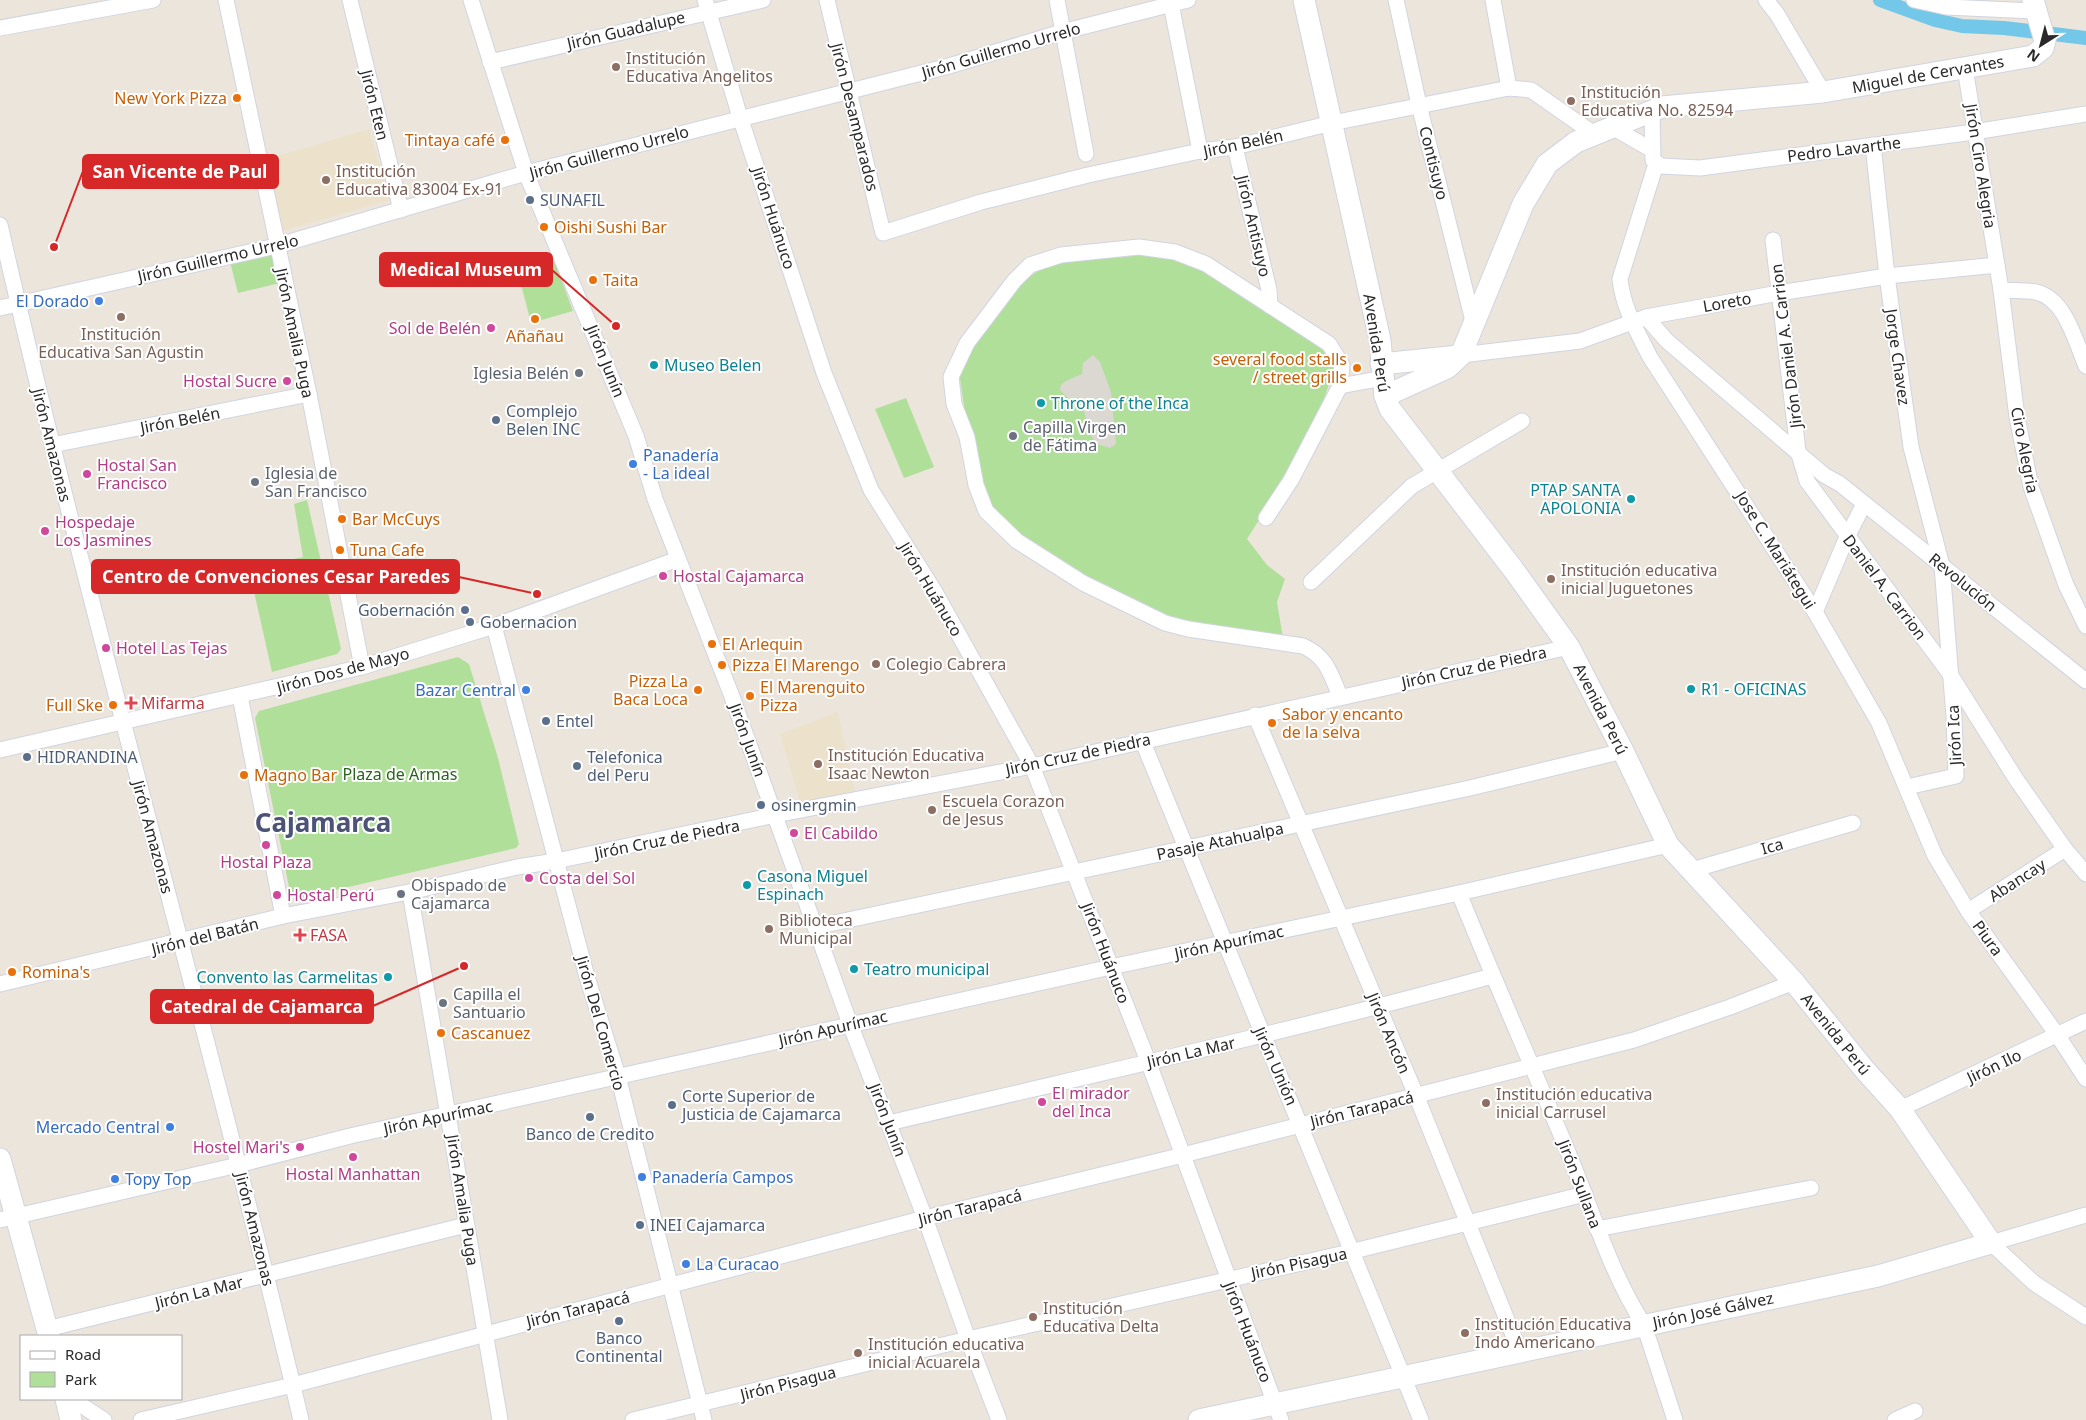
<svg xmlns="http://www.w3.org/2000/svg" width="2086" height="1420" font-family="'Noto Sans',sans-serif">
	<rect width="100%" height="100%" fill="#ebe5dc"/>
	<g fill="#ece2cc">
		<path d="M369,129L390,200L279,232L264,160Z"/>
		<path d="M838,712L855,793L800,802L780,734Z"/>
	</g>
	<g fill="#b0df9a">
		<path d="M1133,252L1174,255L1240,292L1324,351L1334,367C1318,430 1281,485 1247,539L1267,565L1285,579L1277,602L1283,638L1169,617L1093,581L1019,538L991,508L980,479L965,413L959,372L982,331L1026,279L1042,268L1062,260Z"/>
		<path d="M273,253L280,283L238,293L230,262Z"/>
		<path d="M553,257L573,311L531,323L517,269Z"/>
		<path d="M906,398L934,467L904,478L875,409Z"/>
		<path d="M307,500L341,649L337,654L272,672L249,569L303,557L294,504Z"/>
		<path d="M458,657L469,664L498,758L519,844L516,848L301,898L290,892L255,718L259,711Z"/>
	</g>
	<path fill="#dbd8d2" d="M1093,355L1100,362L1111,392L1116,444L1110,448L1097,444L1091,436L1080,398H1068L1060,390L1061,385L1066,381L1082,374L1083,363Z"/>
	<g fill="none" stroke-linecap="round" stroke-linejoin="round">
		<path stroke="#73c7e8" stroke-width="14" d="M1880,0L1935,20L1962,26L2004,28L2086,38"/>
		<defs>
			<g id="street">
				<path d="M226,0L309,394L362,667"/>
				<path d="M350,0L401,210"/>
				<path d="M471,0L526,173L636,436L655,499L731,694L850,1024L925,1218L968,1339L999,1420"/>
				<path d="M705,0L740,117L824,373L871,490L935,592L1032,766L1148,1061L1281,1420"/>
				<path d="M827,0L883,233L981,202L1088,175L1200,151L1235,147L1332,123L1509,88L1531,90L1594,134"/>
				<path d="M1057,0L1086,154"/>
				<path d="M1396,0L1419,105L1474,325"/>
				<path d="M1493,0L1509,88"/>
				<path d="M1766,0L1777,14L1823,92"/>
				<path d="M1914,0L1946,7L2036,11"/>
				<path d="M1171,4L1200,151"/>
				<path d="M0,28L153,0"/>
				<path d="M490,62L763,0"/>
				<path d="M1965,68L2001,290L2017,417L2031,487L2066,585L2086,626"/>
				<path d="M1652,110L1653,160L1661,166L1700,168L1974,132L2086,114"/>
				<path d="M1612,127L1652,150"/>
				<path d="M1873,145L1887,276L1911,447L1942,566L1954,717L1956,776L1907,787"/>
				<path d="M1235,147L1269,290L1270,306"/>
				<path d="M1656,164L1620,279C1623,308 1637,331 1650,357L1815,612L1879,723L1935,856L1968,911L2058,1036L2086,1079"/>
				<path d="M0,225C91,625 207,1020 301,1420"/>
				<path d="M1773,240L1798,451L1807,481L1950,674L2016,779L2065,849L2086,874"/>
				<path d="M2001,290C2013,291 2025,290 2036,292C2066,299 2075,341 2086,366"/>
				<path d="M0,308L276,246L526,173L949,66L1062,32L1188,0"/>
				<path d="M1646,317L1667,341L1824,475L1840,484L2086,681"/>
				<path d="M1461,355L1580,341L1646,317L1779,293L1887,276L1997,265"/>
				<path d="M1340,386L1383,378"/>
				<path d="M52,445L309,394"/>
				<path d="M1266,518L1291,480L1340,386L1342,365L1329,344L1206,264L1175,252L1139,247L1061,255L1030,265L1014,281L967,343L951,377L954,404L967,437L976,485L986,511L1017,541L1083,583L1165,623L1188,629L1303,646C1327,657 1330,673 1340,696"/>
				<path d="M1311,582L1412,486L1522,421"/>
				<path d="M1815,612L1847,537L1864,504"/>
				<path d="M494,626L587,977L618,1076L704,1420"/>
				<path d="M240,696L283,916"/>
				<path d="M1255,715L1416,1095L1520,1352"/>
				<path d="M1142,740L1421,1420"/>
				<path d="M0,750L362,667L494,626L678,559"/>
				<path d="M1692,870L1853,823"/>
				<path d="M410,892L500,1420"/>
				<path d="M1459,893C1494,980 1532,1065 1568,1152C1592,1210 1610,1272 1644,1325L1675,1420"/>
				<path d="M1968,911L2065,849"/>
				<path d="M815,927L1470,788L1623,751"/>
				<path d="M0,984L283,916L414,891L517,867L556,861L775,815L1032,766L1569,647"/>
				<path d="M1900,1109L2086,1021"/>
				<path d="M889,1123C1090,1075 1293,1031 1492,976"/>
				<path d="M0,1220L238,1165L350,1136L1111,967L1459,893L1668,845"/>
				<path d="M1597,1229L1811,1188"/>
				<path d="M1991,1243L2034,1283L2086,1317"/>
				<path d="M1991,1243L2086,1215"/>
				<path d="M47,1329L466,1225"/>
				<path d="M72,1399L104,1420"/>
				<path d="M141,1420L293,1385L925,1218L1183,1155L1634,1040L1730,1007L1794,982"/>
				<path d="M633,1420L968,1339L1354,1251L1585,1194"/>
				<path d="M1895,1420L1915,1411"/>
			</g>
			<g id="secondary">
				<path d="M1381,364L1459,356"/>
				<path d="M1385,396L1447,368L1461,355L1523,204L1547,164L1576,142L1662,107L1823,92L2033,56L2043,48L2045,41L2033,0"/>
				<path d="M0,1159L49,1336"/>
				<path d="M66,1399L71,1420"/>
				<path d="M1199,1420L1878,1276L1991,1243L1900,1109L1864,1069L1794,982L1668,845L1623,751L1569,647L1513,569L1390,409L1385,396L1380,340L1304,0"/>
			</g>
		</defs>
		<use href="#street" stroke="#d1d4e1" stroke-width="17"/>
		<use href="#secondary" stroke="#d1d4e1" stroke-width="23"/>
		<use href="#street" stroke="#fff" stroke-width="15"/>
		<use href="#secondary" stroke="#fff" stroke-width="21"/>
	</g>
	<g fill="#8d6e63" stroke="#fff" stroke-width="2">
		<circle cx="616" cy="67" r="5"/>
		<circle cx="1571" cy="101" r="5"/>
		<circle cx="326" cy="180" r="5"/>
		<circle cx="121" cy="317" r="5"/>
		<circle cx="1551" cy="579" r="5"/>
		<circle cx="876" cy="664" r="5"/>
		<circle cx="818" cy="764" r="5"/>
		<circle cx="932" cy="810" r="5"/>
		<circle cx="769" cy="929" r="5"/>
		<circle cx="1486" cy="1103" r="5"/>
		<circle cx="1033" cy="1317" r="5"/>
		<circle cx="1465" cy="1333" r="5"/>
		<circle cx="858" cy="1353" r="5"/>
	</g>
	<g fill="#e8710a" stroke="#fff" stroke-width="2">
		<circle cx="237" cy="98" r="5"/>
		<circle cx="505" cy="140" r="5"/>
		<circle cx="544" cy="227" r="5"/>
		<circle cx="593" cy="280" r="5"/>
		<circle cx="535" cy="319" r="5"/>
		<circle cx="1357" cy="368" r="5"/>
		<circle cx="342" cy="519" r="5"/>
		<circle cx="340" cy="550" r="5"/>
		<circle cx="712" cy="644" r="5"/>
		<circle cx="722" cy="665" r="5"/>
		<circle cx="698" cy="690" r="5"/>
		<circle cx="750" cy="696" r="5"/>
		<circle cx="113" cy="705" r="5"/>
		<circle cx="1272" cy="723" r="5"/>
		<circle cx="244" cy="775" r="5"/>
		<circle cx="12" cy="972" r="5"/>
		<circle cx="441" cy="1033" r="5"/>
	</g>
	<g fill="#5c6f8a" stroke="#fff" stroke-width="2">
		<circle cx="530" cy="200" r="5"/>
		<circle cx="496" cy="420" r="5"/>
		<circle cx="465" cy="610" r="5"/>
		<circle cx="470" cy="622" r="5"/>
		<circle cx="546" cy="721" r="5"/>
		<circle cx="27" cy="757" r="5"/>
		<circle cx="577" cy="766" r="5"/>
		<circle cx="761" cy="805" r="5"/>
		<circle cx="672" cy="1105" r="5"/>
		<circle cx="590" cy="1117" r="5"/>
		<circle cx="640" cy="1225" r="5"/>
		<circle cx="619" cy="1321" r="5"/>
	</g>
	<g fill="#3f7fe0" stroke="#fff" stroke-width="2">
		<circle cx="99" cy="301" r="5"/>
		<circle cx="633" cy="464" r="5"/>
		<circle cx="526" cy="690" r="5"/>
		<circle cx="170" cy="1127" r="5"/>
		<circle cx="642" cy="1177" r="5"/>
		<circle cx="115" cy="1179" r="5"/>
		<circle cx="686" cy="1264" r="5"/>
	</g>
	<g fill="#d1479c" stroke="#fff" stroke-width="2">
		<circle cx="491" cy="328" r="5"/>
		<circle cx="287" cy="381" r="5"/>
		<circle cx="87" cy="474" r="5"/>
		<circle cx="45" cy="531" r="5"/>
		<circle cx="663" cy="576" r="5"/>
		<circle cx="106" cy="648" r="5"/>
		<circle cx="794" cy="833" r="5"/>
		<circle cx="266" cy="845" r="5"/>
		<circle cx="529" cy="878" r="5"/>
		<circle cx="277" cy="895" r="5"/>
		<circle cx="1042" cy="1102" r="5"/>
		<circle cx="300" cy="1147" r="5"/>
		<circle cx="353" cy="1157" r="5"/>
	</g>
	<g fill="#0f9aa8" stroke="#fff" stroke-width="2">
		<circle cx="654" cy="365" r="5"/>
		<circle cx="1041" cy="403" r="5"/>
		<circle cx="1631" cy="499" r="5"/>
		<circle cx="1691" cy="689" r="5"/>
		<circle cx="747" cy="885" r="5"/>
		<circle cx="854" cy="969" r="5"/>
		<circle cx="388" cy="977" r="5"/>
	</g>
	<g fill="#6b7280" stroke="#fff" stroke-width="2">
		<circle cx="579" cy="373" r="5"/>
		<circle cx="1013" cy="436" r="5"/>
		<circle cx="255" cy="482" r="5"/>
		<circle cx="401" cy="894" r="5"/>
		<circle cx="443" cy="1003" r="5"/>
	</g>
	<g fill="#e0444e" stroke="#fff" stroke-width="2">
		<path d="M128.5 695.5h5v5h5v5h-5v5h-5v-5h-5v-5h5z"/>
		<path d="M297.5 927.5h5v5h5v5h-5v5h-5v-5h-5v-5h5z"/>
	</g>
	<g text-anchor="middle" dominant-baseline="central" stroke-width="4" stroke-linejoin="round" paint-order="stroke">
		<g font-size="16" fill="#292929" stroke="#fff">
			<text transform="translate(626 30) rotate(-13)">Jirón Guadalupe</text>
			<text transform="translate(1001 50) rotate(-16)">Jirón Guillermo Urrelo</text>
			<text transform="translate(1928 74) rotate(-10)">Miguel de Cervantes</text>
			<text transform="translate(375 105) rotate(76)">Jirón Eten</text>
			<text transform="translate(855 117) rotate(76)">Jirón Desamparados</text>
			<text transform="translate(1243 143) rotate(-12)">Jirón Belén</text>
			<text transform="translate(1844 149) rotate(-7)">Pedro Lavarthe</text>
			<text transform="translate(609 152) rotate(-15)">Jirón Guillermo Urrelo</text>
			<text transform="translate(1434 163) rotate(76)">Contisuyo</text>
			<text transform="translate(1981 166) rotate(81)">Jirón Ciro Alegria</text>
			<text transform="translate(774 218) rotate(72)">Jirón Huánuco</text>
			<text transform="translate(1254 226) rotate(77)">Jirón Antisuyo</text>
			<text transform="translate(218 258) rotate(-13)">Jirón Guillermo Urrelo</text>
			<text transform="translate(1727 302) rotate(-10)">Loreto</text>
			<text transform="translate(295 333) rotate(78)">Jirón Amalia Puga</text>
			<text transform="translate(1377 343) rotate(81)">Avenida Perú</text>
			<text transform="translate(1786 346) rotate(-97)">Jirón Daniel A. Carrion</text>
			<text transform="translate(1898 357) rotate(82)">Jorge Chavez</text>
			<text transform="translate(606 361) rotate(68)">Jirón Junín</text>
			<text transform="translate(180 420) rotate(-11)">Jirón Belén</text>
			<text transform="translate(52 445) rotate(76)">Jirón Amazonas</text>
			<text transform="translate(2025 450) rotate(79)">Ciro Alegria</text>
			<text transform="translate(1776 550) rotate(58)">Jose C. Mariátegui</text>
			<text transform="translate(1963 582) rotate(39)">Revolución</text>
			<text transform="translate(1885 587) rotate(53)">Daniel A. Carrion</text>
			<text transform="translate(931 589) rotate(59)">Jirón Huánuco</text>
			<text transform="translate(1474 667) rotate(-12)">Jirón Cruz de Piedra</text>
			<text transform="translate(343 670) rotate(-15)">Jirón Dos de Mayo</text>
			<text transform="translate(1601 709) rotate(63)">Avenida Perú</text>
			<text transform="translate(1954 735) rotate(-93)">Jirón Ica</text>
			<text transform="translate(748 740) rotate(70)">Jirón Junín</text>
			<text transform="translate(1078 754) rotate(-12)">Jirón Cruz de Piedra</text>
			<text transform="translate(153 837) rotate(75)">Jirón Amazonas</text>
			<text transform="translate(667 839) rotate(-11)">Jirón Cruz de Piedra</text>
			<text transform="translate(1220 841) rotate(-12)">Pasaje Atahualpa</text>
			<text transform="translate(1772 846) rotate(-16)">Ica</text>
			<text transform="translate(2017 880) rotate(-33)">Abancay</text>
			<text transform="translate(205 936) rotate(-14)">Jirón del Batán</text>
			<text transform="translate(1988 938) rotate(54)">Piura</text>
			<text transform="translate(1229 942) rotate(-12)">Jirón Apurímac</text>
			<text transform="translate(1106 953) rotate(69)">Jirón Huánuco</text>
			<text transform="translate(601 1023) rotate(74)">Jirón Del Comercio</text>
			<text transform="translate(833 1028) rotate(-13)">Jirón Apurímac</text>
			<text transform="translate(1389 1033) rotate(67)">Jirón Ancón</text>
			<text transform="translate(1836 1034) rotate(51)">Avenida Perú</text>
			<text transform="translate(1191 1052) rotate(-13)">Jirón La Mar</text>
			<text transform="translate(1276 1066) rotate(66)">Jirón Unión</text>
			<text transform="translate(1994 1066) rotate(-25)">Jirón Ilo</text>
			<text transform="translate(1362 1109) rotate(-14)">Jirón Tarapacá</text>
			<text transform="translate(438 1117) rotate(-12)">Jirón Apurímac</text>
			<text transform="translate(888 1120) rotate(69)">Jirón Junín</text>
			<text transform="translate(1580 1184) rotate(69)">Jirón Sullana</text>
			<text transform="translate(463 1200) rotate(81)">Jirón Amalia Puga</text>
			<text transform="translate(970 1207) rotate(-14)">Jirón Tarapacá</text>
			<text transform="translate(255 1229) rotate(76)">Jirón Amazonas</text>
			<text transform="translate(1299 1263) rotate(-12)">Jirón Pisagua</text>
			<text transform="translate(199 1292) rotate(-14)">Jirón La Mar</text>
			<text transform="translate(578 1309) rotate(-14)">Jirón Tarapacá</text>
			<text transform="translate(1713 1310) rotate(-12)">Jirón José Gálvez</text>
			<text transform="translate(1248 1332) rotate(69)">Jirón Huánuco</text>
			<text transform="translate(788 1383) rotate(-14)">Jirón Pisagua</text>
		</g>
		<g font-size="16" fill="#785e54" stroke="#fff" text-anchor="start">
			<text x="626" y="58">Institución<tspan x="626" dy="18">Educativa Angelitos</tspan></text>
			<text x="1581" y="92">Institución<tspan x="1581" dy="18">Educativa No. 82594</tspan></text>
			<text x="336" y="171">Institución<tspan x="336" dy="18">Educativa 83004 Ex-91</tspan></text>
			<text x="121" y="334" text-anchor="middle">Institución<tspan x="121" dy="18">Educativa San Agustin</tspan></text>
			<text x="1561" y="570">Institución educativa<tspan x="1561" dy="18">inicial Juguetones</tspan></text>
			<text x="886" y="664">Colegio Cabrera</text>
			<text x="828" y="755">Institución Educativa<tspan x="828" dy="18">Isaac Newton</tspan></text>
			<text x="942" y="801">Escuela Corazon<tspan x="942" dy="18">de Jesus</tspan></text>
			<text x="779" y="920">Biblioteca<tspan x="779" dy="18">Municipal</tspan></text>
			<text x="1496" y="1094">Institución educativa<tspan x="1496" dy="18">inicial Carrusel</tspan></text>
			<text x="1043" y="1308">Institución<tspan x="1043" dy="18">Educativa Delta</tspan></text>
			<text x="1475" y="1324">Institución Educativa<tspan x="1475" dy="18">Indo Americano</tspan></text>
			<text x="868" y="1344">Institución educativa<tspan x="868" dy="18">inicial Acuarela</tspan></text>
		</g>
		<g font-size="16" fill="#c56008" stroke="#fff" text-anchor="start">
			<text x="227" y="98" text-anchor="end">New York Pizza</text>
			<text x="495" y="140" text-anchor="end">Tintaya café</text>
			<text x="554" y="227">Oishi Sushi Bar</text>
			<text x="603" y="280">Taita</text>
			<text x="535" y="336" text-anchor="middle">Añañau</text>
			<text x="1347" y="359" text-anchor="end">several food stalls<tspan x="1347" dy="18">/ street grills</tspan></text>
			<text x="352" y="519">Bar McCuys</text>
			<text x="350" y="550">Tuna Cafe</text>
			<text x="722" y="644">El Arlequin</text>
			<text x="732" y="665">Pizza El Marengo</text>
			<text x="688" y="681" text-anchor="end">Pizza La<tspan x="688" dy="18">Baca Loca</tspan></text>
			<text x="760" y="687">El Marenguito<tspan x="760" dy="18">Pizza</tspan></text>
			<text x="103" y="705" text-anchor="end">Full Ske</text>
			<text x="1282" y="714">Sabor y encanto<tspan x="1282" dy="18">de la selva</tspan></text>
			<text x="254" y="775">Magno Bar</text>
			<text x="22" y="972">Romina's</text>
			<text x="451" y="1033">Cascanuez</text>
		</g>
		<g font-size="16" fill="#4e5e75" stroke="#fff" text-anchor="start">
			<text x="540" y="200">SUNAFIL</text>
			<text x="506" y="411">Complejo<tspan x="506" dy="18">Belen INC</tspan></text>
			<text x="455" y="610" text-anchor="end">Gobernación</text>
			<text x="480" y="622">Gobernacion</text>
			<text x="556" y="721">Entel</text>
			<text x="37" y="757">HIDRANDINA</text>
			<text x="587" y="757">Telefonica<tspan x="587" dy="18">del Peru</tspan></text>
			<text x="771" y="805">osinergmin</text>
			<text x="682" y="1096">Corte Superior de<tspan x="682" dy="18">Justicia de Cajamarca</tspan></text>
			<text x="590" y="1134" text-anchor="middle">Banco de Credito</text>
			<text x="650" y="1225">INEI Cajamarca</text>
			<text x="619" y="1338" text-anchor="middle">Banco<tspan x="619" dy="18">Continental</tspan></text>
		</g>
		<g font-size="16" fill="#366cbe" stroke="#fff" text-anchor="start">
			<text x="89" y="301" text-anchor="end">El Dorado</text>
			<text x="643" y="455">Panadería<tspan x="643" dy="18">- La ideal</tspan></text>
			<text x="516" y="690" text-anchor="end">Bazar Central</text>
			<text x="160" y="1127" text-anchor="end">Mercado Central</text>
			<text x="652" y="1177">Panadería Campos</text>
			<text x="125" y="1179">Topy Top</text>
			<text x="696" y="1264">La Curacao</text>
		</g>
		<g font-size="16" fill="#b23c85" stroke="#fff" text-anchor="start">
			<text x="481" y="328" text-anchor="end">Sol de Belén</text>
			<text x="277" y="381" text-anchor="end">Hostal Sucre</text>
			<text x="97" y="465">Hostal San<tspan x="97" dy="18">Francisco</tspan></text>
			<text x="55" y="522">Hospedaje<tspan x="55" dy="18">Los Jasmines</tspan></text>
			<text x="673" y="576">Hostal Cajamarca</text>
			<text x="116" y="648">Hotel Las Tejas</text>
			<text x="804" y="833">El Cabildo</text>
			<text x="266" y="862" text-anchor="middle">Hostal Plaza</text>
			<text x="539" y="878">Costa del Sol</text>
			<text x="287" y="895">Hostal Perú</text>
			<text x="1052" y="1093">El mirador<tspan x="1052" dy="18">del Inca</tspan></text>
			<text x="290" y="1147" text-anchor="end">Hostel Mari's</text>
			<text x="353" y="1174" text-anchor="middle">Hostal Manhattan</text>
		</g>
		<g font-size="16" fill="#0d838f" stroke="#fff" text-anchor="start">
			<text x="664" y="365">Museo Belen</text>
			<text x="1051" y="403">Throne of the Inca</text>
			<text x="1621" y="490" text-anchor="end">PTAP SANTA<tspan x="1621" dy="18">APOLONIA</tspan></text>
			<text x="1701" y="689">R1 - OFICINAS</text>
			<text x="757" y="876">Casona Miguel<tspan x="757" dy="18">Espinach</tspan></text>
			<text x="864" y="969">Teatro municipal</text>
			<text x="378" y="977" text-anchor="end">Convento las Carmelitas</text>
		</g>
		<g font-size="16" fill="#5b616d" stroke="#fff" text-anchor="start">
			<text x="569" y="373" text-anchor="end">Iglesia Belén</text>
			<text x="1023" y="427">Capilla Virgen<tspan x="1023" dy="18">de Fátima</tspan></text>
			<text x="265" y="473">Iglesia de<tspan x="265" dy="18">San Francisco</tspan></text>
			<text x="411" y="885">Obispado de<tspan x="411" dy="18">Cajamarca</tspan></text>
			<text x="453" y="994">Capilla el<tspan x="453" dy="18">Santuario</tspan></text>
		</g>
		<g font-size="16" fill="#be3a42" stroke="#fff" text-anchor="start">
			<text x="141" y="703">Mifarma</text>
			<text x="310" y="935">FASA</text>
		</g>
		<g font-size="16" fill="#2a621d" stroke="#fff">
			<text x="400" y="774">Plaza de Armas</text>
		</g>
		<g font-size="26" font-weight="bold" fill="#4c5377" stroke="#fff">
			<text x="323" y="822">Cajamarca</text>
		</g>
	</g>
	<path fill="none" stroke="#d62828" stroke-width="2" d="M54 247L83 171M616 326L552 270M537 594L459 577M464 966L373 1006"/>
	<g fill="#d62828" stroke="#fff" stroke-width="2">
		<circle cx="54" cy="247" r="5"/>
		<circle cx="616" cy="326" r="5"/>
		<circle cx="537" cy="594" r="5"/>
		<circle cx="464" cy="966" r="5"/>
	</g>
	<g fill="#d62828" stroke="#d62828" stroke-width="2">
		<rect x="83" y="155" width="195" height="33" rx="5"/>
		<rect x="380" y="253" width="172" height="33" rx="5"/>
		<rect x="92" y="560" width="367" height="33" rx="5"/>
		<rect x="151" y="990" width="222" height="33" rx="5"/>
	</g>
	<g font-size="18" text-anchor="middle" font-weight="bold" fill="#fff">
		<text x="180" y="178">San Vicente de Paul</text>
		<text x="466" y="276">Medical Museum</text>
		<text x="276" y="583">Centro de Convenciones Cesar Paredes</text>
		<text x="262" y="1013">Catedral de Cajamarca</text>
	</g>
	<rect x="20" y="1335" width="162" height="65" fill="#ffffff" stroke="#a9a9a9"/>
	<rect x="30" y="1351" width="25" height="8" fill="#ffffff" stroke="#a9a9a9"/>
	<text x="65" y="1360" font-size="15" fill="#292929">Road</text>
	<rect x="30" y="1372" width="25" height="15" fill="#b0df9a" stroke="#a9a9a9"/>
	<text x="65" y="1385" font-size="15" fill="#292929">Park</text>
	<g transform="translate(2041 45) rotate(216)" stroke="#ffffff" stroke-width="4" paint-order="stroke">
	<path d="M0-4L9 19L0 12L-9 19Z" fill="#292929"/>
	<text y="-8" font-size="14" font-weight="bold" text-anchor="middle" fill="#292929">N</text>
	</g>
</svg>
